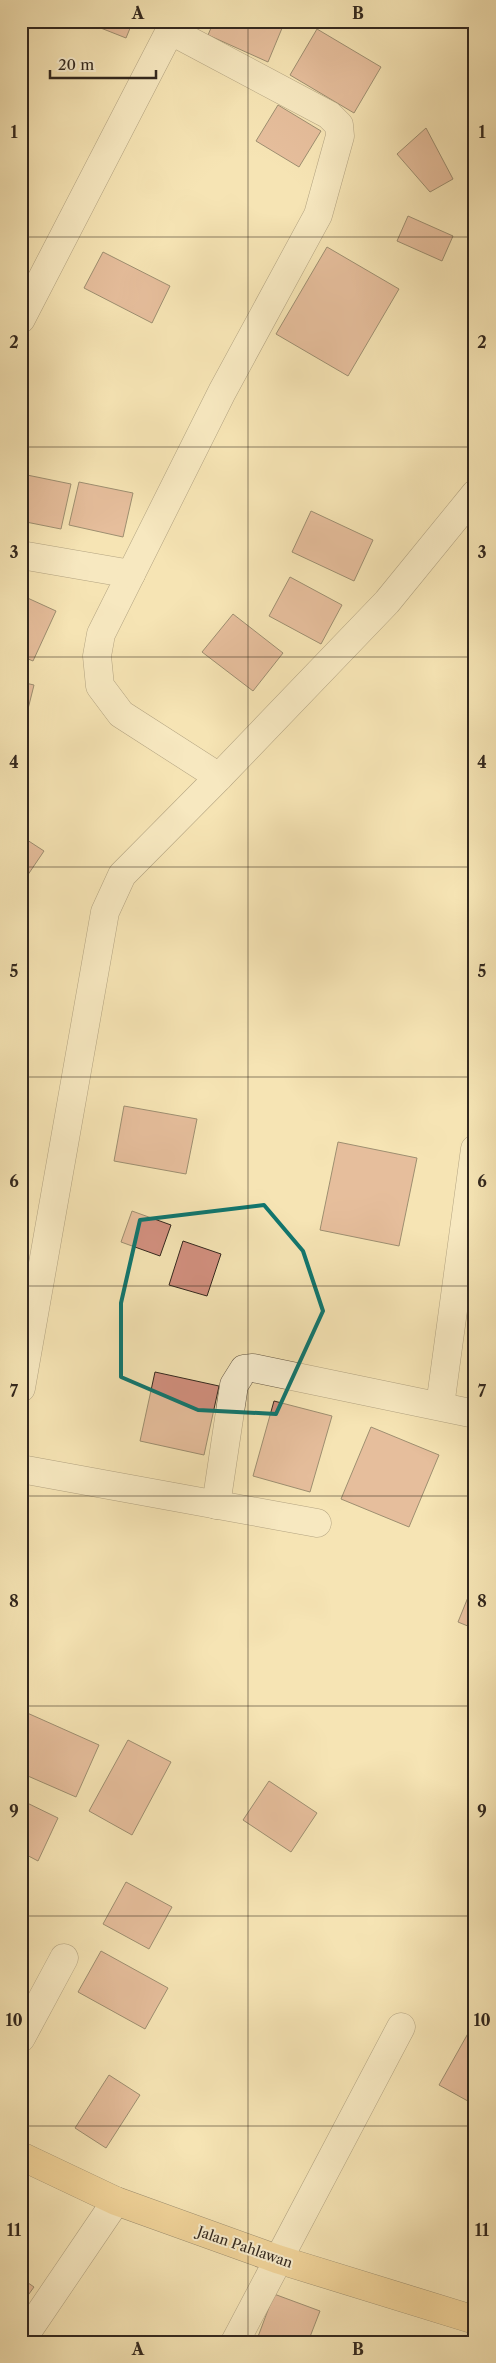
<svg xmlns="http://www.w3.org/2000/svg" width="496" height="2363" font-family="'Libre Caslon Text',serif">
	<rect width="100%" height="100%" fill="#f5e4b4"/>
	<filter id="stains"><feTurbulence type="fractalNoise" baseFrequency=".004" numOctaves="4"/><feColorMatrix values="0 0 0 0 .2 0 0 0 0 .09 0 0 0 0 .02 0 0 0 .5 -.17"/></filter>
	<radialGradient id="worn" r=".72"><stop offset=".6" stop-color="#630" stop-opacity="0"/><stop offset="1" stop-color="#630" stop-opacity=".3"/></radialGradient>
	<g fill="#d2907f" stroke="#33281e">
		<path d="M83,21H133L126,38Z"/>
		<path d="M214,21H285L268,62L208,35Z"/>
		<path d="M317,29L381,67L354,113L290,75Z"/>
		<path d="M278,105L321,131L299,167L256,141Z"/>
		<path d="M426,128L453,179L430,192L397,154Z"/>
		<path d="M408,216L453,236L442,261L397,241Z"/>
		<path d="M327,247L399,289L348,376L276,334Z"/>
		<path d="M103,252L170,286L152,323L84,288Z"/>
		<path d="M27,475L71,484L61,529L21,521V506Z"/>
		<path d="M79,482L133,493L123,537L69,525Z"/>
		<path d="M311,511L373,540L354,581L292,552Z"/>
		<path d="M290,577L342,605L321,644L269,616Z"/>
		<path d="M21,595L56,611L33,661L21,656Z"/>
		<path d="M233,614L283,653L253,691L202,652Z"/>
		<path d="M21,682L34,685L26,717L21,716Z"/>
		<path d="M21,836L44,851L21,885Z"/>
		<path d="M124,1106L197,1119L186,1174L114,1161Z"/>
		<path d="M338,1142L417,1158L399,1246L320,1230Z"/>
		<path d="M132,1211L171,1225L160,1256L121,1242Z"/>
		<path d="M183,1241L221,1254L207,1296L169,1285Z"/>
		<path d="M155,1372L219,1386L204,1455L140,1441Z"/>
		<path d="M274,1401L332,1416L310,1492L253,1476Z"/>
		<path d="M371,1427L439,1455L409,1527L341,1499Z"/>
		<path d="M475,1580V1629L458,1622Z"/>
		<path d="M25,1712L99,1745L76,1797L21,1773V1721Z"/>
		<path d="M128,1740L171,1762L132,1835L89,1811Z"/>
		<path d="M269,1781L317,1813L291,1852L243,1820Z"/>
		<path d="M21,1800L58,1818L38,1861L21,1852Z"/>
		<path d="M126,1882L172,1907L149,1949L103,1924Z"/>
		<path d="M101,1951L168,1988L145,2029L78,1992Z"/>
		<path d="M475,2021V2105L439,2085Z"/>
		<path d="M109,2075L140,2095L106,2148L75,2128Z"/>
		<path d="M21,2278L34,2287L21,2305Z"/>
		<path d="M274,2294L320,2311L308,2342H256Z"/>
	</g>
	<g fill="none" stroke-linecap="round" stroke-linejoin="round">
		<defs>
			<g id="minor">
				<path d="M21,319L175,21"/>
				<path d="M21,555L131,574L101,634L97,656L100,686L121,714L219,777"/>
				<path d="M131,574L222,392L318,215L340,136L339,125L329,115L171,31"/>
				<path d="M21,1388L105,912L122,875L219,777L387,602L475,494"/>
				<path d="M440,1406L475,1149"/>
				<path d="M21,1469L317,1523"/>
				<path d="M216,1505L234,1385L244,1369L253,1368L475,1414"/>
				<path d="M21,2038L64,1958"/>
				<path d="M21,2341L116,2201"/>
				<path d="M235,2342L401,2027"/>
			</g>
			<path id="highway" d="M21,2156L116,2201L277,2259L475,2320"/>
		</defs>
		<use href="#minor" stroke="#645744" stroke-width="29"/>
		<use href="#highway" stroke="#33281e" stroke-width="29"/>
		<use href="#minor" stroke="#f8edce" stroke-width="28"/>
		<use href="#highway" stroke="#eac27a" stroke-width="28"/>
	</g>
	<path d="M0 0H496V2363H0ZM264,1205L303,1251L323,1311L276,1414L198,1410L121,1377V1303L140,1220Z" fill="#f5e4b4" fill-opacity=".55" fill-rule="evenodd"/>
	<path fill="none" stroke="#0f766e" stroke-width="4" stroke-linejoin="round" d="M264,1205L303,1251L323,1311L276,1414L198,1410L121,1377V1303L140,1220Z"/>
	<path fill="none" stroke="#33281e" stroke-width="1" stroke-opacity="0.55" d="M248,21V2342M21,237H475M21,447H475M21,657H475M21,867H475M21,1077H475M21,1286H475M21,1496H475M21,1706H475M21,1916H475M21,2126H475"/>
	<g text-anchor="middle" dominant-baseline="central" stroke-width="4" stroke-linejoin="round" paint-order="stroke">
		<g font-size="14" fill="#33281e" stroke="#f8edce">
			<text transform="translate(245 2247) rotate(19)">Jalan Pahlawan</text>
		</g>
	</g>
	<rect width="496" height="2363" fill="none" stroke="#f5e4b4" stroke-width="55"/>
	<path d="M50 70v8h106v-8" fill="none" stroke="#33281e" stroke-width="2.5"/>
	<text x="58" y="70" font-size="15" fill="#33281e" stroke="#f8edce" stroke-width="4" paint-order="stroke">20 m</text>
	<rect x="28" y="28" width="440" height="2308" fill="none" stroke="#33281e" stroke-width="2"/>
	<g font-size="16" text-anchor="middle" font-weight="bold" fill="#33281e">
		<text x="138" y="19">A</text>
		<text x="358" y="19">B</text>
		<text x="14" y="138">1</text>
		<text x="482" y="138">1</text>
		<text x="14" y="348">2</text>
		<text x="482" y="348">2</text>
		<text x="14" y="558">3</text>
		<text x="482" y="558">3</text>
		<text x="14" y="768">4</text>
		<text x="482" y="768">4</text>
		<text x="14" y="977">5</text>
		<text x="482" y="977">5</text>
		<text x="14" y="1187">6</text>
		<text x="482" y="1187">6</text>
		<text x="14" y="1397">7</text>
		<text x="482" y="1397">7</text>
		<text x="14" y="1607">8</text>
		<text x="482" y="1607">8</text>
		<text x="14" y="1817">9</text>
		<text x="482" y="1817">9</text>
		<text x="14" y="2026">10</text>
		<text x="482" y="2026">10</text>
		<text x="14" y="2236">11</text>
		<text x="482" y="2236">11</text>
		<text x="138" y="2355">A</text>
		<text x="358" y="2355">B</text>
	</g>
	<rect width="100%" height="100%" filter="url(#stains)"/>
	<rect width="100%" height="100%" fill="url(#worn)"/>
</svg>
